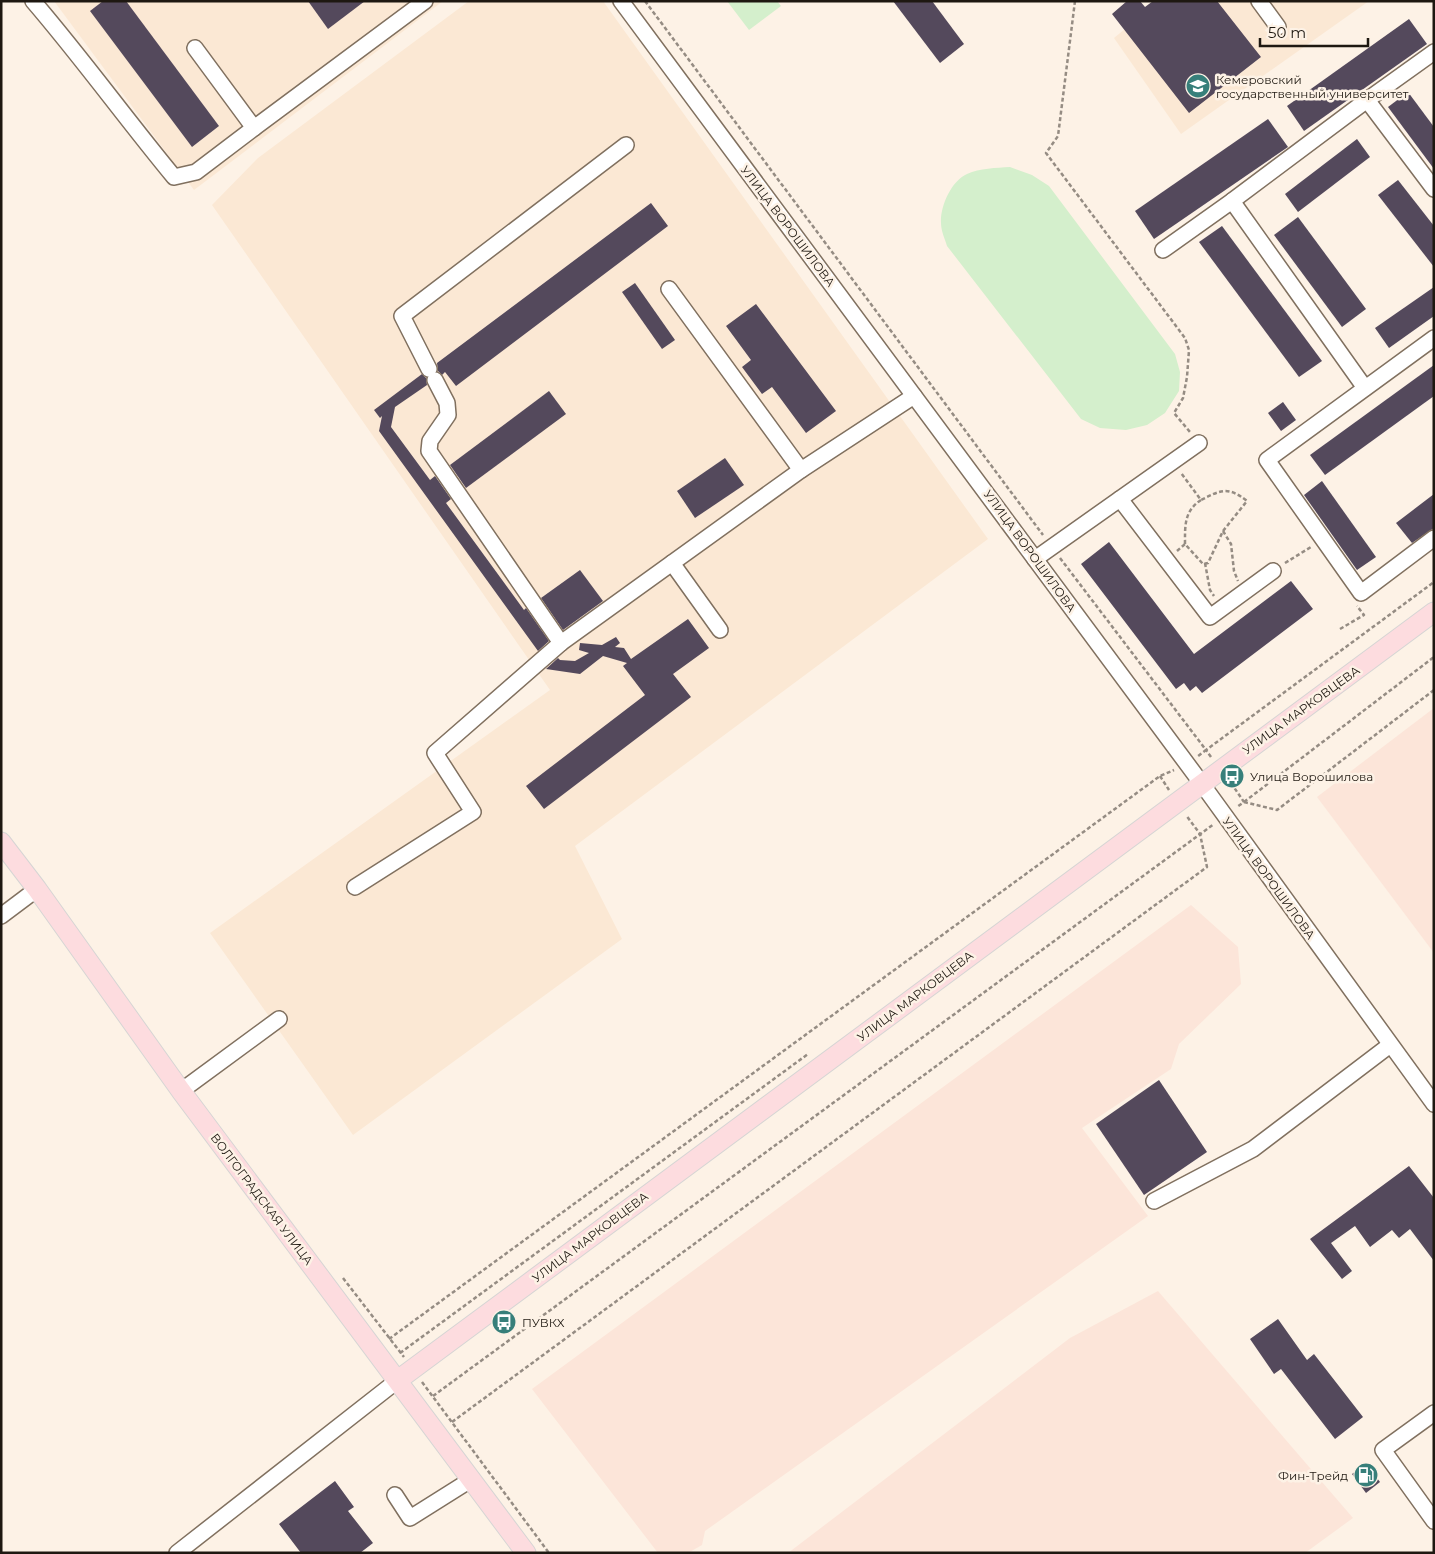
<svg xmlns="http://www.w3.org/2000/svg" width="1435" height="1554" font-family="Montserrat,sans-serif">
	<rect width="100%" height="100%" fill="#fdf2e6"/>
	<g fill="#fce5d9">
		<path d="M1434,708V953L1317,797Z"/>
		<path d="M1191,905L1238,947L1241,984L1179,1044L1171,1069L1082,1128L1148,1216L705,1531L702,1545L688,1553H658L532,1389Z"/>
		<path d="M1158,1291L1353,1518L1305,1553H788L1070,1338Z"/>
	</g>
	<g fill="#fbe8d4">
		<path d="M54,1H443L194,190Z"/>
		<path d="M469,1H603L988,539L575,846L622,939L353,1135L210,933L550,690L212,205L258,158Z"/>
		<path d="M1159,1H1369L1181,134L1114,38Z"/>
	</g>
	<g fill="#d4efcc">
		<path d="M727,1H777L781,6L749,30Z"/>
		<path d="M1010,167L1032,175L1049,186L1175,354L1180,372L1179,391L1165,413L1147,425L1126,430L1100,428L1081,419L947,246C945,239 941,231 941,223C940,207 951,181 967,174C980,168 996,168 1010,167Z"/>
	</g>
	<g fill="#54495c">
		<path d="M103,1H126L219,126L192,147L90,11Z"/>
		<path d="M308,1H365L328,29Z"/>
		<path d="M893,1H932L964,44L940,63Z"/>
		<path d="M1127,1H1140L1145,7L1153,1H1217L1261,57L1189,113L1112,14Z"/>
		<path d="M1409,19L1427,44L1304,131L1287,106Z"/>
		<path d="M1408,92L1434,127V169L1388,107Z"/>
		<path d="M1268,119L1288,147L1154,239L1135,211Z"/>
		<path d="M1357,139L1370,157L1298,212L1285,194Z"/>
		<path d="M1398,180L1434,226V267L1378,195Z"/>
		<path d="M651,203L668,226L456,386L445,372L442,375L438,371L437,363Z"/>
		<path d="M1298,217L1366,309L1342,327L1274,235Z"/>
		<path d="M1222,226L1322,361L1299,377L1199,242Z"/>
		<path d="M635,283L675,340L662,349L622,292Z"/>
		<path d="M1434,287V316L1389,348L1375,328Z"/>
		<path d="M756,304L836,411L806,433L772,387L762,394L742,367L751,360L726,326Z"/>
		<path d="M1434,365V396L1325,475L1310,455Z"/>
		<path d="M422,374L426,378L427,385L395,407L391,427L430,480L435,476L451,499L446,503L524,610L526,608L549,641L538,651L379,431L382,416L380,418L374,410Z"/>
		<path d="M549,391L566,414L466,488L450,465Z"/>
		<path d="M1283,402L1296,420L1281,431L1268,413Z"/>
		<path d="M725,458L744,485L695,518L677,491Z"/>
		<path d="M1322,481L1376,557L1357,570L1304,495Z"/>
		<path d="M1434,494V528L1412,543L1396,523Z"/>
		<path d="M1109,542L1194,654L1291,581L1313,609L1202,693L1196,686L1190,691L1184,683L1176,689L1081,564Z"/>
		<path d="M580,570L603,601L563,630L541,598Z"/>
		<path d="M688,619L709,648L673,674L691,697L544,809L526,786L645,695L623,666L627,663L603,656L580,674L546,669L558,658L560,660L575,661L589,653L579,650L580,643L602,645L616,637L620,643L615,647L624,648L631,659Z"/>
		<path d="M1159,1080L1207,1152L1144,1195L1096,1124Z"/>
		<path d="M1409,1166L1434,1198V1261L1410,1229L1399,1238L1392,1230L1370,1247L1355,1226L1331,1243L1352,1271L1342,1279L1310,1239Z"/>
		<path d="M1278,1319L1307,1360L1314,1354L1363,1417L1335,1439L1281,1369L1274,1374L1250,1339Z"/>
		<path d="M1366,1464L1380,1482L1366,1493L1352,1474Z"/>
		<path d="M335,1481L354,1507L348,1511L373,1543L360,1553H301L279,1524Z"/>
	</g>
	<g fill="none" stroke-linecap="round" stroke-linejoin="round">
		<defs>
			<g id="minor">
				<path d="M33,1C82,58 126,119 174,177L196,172L254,128"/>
				<path d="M621,1L1202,784L1434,1104"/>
				<path d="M1259,1L1278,27"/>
				<path d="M195,48L254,128L425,1"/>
				<path d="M1367,100L1434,52"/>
				<path d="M1232,201L1365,388"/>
				<path d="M1163,250L1232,201L1367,100L1434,189"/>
				<path d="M669,289L801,470"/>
				<path d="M1434,338L1267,460L1361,593L1434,538"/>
				<path d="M429,369L402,316L626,145"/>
				<path d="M435,380L447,403L448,415L430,441L429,451L561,643L801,470L914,396"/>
				<path d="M1120,499L1210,617L1273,571"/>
				<path d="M1035,559L1199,443"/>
				<path d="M672,563L720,630"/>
				<path d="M355,887L473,812L435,753L561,643"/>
				<path d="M1,916L37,889"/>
				<path d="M181,1091L279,1019"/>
				<path d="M1154,1201L1253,1149L1390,1045"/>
				<path d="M1434,1413L1383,1450L1434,1521"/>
				<path d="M395,1495L410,1518L472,1479"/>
				<path d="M177,1553L398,1380"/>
			</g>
			<g id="major">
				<path d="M1,842L37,889L181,1091L526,1553"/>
				<path d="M398,1380L1434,612"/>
			</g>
		</defs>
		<use href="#minor" stroke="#80705f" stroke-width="18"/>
		<use href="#major" stroke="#d6d5d4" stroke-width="21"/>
		<g stroke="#958c83" stroke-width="2.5" stroke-dasharray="4 2.5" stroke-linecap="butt">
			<path d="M645,1L1043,535"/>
			<path d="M1075,1L1058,136L1046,153L1185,338L1189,350L1187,377L1183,398L1174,413L1190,432"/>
			<path d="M1223,531L1231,544L1234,571L1238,581"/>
			<path d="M1185,544C1185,526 1184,511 1201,500"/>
			<path d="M1177,551L1185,544L1203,564L1208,563L1223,531L1247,501C1228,486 1221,490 1201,500L1181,473"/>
			<path d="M1060,558L1206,750L1198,756"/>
			<path d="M1205,563L1210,590L1214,596"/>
			<path d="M1285,563L1311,547"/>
			<path d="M1340,629L1364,615L1357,606"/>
			<path d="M1211,757L1206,750L1434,582"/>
			<path d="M1160,776L1169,790"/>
			<path d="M1231,783L1244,802L1237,807"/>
			<path d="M1244,802L1434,657"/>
			<path d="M1244,802L1277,810L1434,690"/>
			<path d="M343,1278L404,1357"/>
			<path d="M389,1339L1160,776L1174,770"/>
			<path d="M400,1353L808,1054"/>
			<path d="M422,1382L549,1553"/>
			<path d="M433,1396L1214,824"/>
			<path d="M452,1422L1207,867L1200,834L1186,815"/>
		</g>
		<use href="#minor" stroke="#fff" stroke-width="15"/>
		<use href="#major" stroke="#fddcdf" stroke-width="19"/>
	</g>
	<defs>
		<symbol id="university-disc" viewBox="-11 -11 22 22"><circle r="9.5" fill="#377f7a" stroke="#fdf2e6"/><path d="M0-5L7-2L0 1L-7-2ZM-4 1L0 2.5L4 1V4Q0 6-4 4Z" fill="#fff"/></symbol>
		<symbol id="bus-disc" viewBox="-11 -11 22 22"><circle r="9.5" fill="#377f7a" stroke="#fdf2e6"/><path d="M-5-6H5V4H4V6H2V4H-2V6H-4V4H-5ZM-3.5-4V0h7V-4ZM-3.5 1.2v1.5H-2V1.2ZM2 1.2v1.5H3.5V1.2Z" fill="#fff"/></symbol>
		<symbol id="fuel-disc" viewBox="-11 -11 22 22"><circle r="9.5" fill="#377f7a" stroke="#fdf2e6"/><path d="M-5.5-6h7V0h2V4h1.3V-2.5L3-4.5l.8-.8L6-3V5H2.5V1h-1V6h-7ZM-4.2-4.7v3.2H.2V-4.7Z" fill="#fff"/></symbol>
	</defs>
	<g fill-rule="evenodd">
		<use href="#university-disc" x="1184" y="72" width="28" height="28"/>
		<use href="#bus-disc" x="1218" y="762" width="28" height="28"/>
		<use href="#bus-disc" x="490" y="1308" width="28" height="28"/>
		<use href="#fuel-disc" x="1352" y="1461" width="28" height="28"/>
	</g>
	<g text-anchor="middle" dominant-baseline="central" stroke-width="5" stroke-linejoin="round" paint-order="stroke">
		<g font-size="12" fill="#1e1811" stroke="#fdf2e6" text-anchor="start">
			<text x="1216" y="79">Кемеровский<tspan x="1216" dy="14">государственный университет</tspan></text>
			<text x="1250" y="776">Улица Ворошилова</text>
			<text x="522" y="1322">ПУВКХ</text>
			<text x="1348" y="1475" text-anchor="end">Фин-Трeйд</text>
		</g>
		<g font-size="12" fill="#1e1811" stroke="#fdf2e6">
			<text transform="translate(788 226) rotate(53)">УЛИЦА ВОРОШИЛОВА</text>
			<text transform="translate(1030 551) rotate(54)">УЛИЦА ВОРОШИЛОВА</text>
			<text transform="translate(1301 710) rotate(-36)">УЛИЦА МАРКОВЦЕВА</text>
			<text transform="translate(1269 878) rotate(54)">УЛИЦА ВОРОШИЛОВА</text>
			<text transform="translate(915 996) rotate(-37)">УЛИЦА МАРКОВЦЕВА</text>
			<text transform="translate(262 1199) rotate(53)">ВОЛГОГРАДСКАЯ УЛИЦА</text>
			<text transform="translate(590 1237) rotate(-37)">УЛИЦА МАРКОВЦЕВА</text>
		</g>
	</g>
	<rect width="1435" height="1554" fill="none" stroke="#1e1811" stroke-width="5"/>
	<path d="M1260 38v8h108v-8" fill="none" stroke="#1e1811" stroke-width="2.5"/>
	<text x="1268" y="38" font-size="15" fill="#1e1811" stroke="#fdf2e6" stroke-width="4" paint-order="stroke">50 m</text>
</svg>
